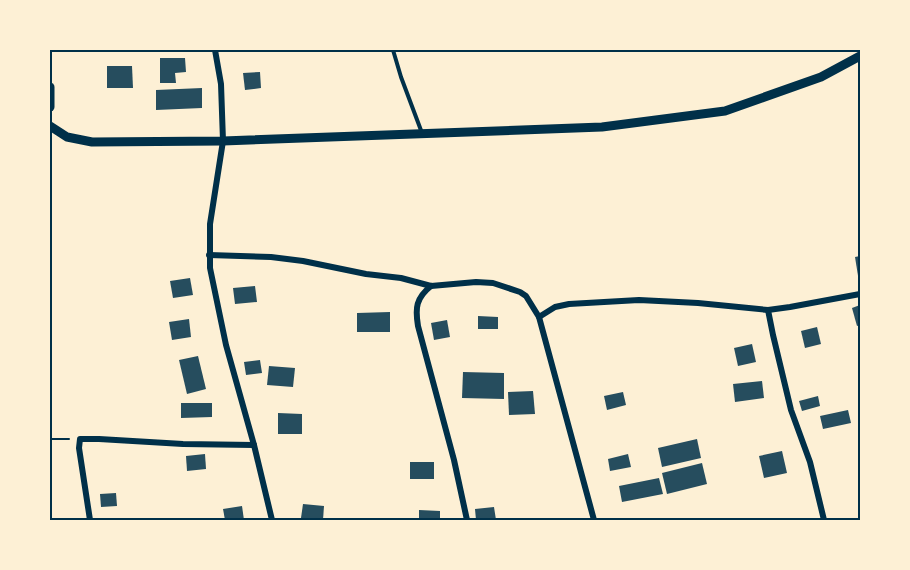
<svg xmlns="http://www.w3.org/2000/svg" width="910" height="570" font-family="Helvetica,sans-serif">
	<rect width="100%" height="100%" fill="#fdf0d5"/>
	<g fill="#264d5e">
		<path d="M160,58H185L186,72L175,73L176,83H160Z"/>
		<path d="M107,66H132L133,88H107Z"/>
		<path d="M260,72L261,88L245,90L243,73Z"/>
		<path d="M202,88V108L156,110V90Z"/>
		<path d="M860,256V282H859L855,257Z"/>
		<path d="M190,278L193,295L173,298L170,281Z"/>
		<path d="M255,286L257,302L235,304L233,288Z"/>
		<path d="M860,305V325L857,326L852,308Z"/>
		<path d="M390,312V332H357V313Z"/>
		<path d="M478,316L498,317V329H478Z"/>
		<path d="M189,319L191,337L172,340L169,322Z"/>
		<path d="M447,320L450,337L434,340L431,323Z"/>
		<path d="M817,327L821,344L805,348L801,331Z"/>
		<path d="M752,344L756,362L738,366L734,348Z"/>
		<path d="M198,356L206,389L187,394L179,360Z"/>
		<path d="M260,360L262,373L246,375L244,362Z"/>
		<path d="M269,366L295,368L293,387L267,385Z"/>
		<path d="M463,372L504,373V399L462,398Z"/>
		<path d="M762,381L764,398L735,402L733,384Z"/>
		<path d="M533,391L535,414L509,415L508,392Z"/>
		<path d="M623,392L626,405L607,410L604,396Z"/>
		<path d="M818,396L820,406L802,411L799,401Z"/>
		<path d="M181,403H212V417L181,418Z"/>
		<path d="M848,410L851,423L823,429L820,416Z"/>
		<path d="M278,413L302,414V434H278Z"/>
		<path d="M697,439L701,458L662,467L658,448Z"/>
		<path d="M782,451L787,473L764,478L759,456Z"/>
		<path d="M205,454L206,469L187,471L186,456Z"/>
		<path d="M628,454L631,467L610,471L608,459Z"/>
		<rect x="410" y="462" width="24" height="17"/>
		<path d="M702,463L707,484L667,494L662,473Z"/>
		<path d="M659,478L663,494L622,502L619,486Z"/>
		<path d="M116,493L117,506L101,507L100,494Z"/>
		<path d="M303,504L324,506L323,520L301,518Z"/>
		<path d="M242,506L244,520H225L223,509Z"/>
		<path d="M494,507L496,520H476L475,509Z"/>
		<path d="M419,510L440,511V520H419Z"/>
	</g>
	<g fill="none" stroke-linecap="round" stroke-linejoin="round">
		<path stroke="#003049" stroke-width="2" d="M50,439H69"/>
		<path stroke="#003049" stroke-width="4" d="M393,50L401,77L422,133"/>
		<g stroke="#003049" stroke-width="6">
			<path d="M215,50L221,84L223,141L210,224V268L226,345L254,445L272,520"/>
			<path d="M209,255L271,257L303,261L366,274L401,278L431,286L476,282L493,283L520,292L526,296L539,317L555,307L569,304L639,300L698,303L768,310L790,307L860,294"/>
			<path d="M431,286C416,298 415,308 418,326L454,460L467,520"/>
			<path d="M768,310L773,335L791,410L810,462L824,520"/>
			<path d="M539,317L594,520"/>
			<path d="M90,520L79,448L80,439H99L183,444L254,445"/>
		</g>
		<g stroke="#003049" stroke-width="9">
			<path d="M50,87V107"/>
			<path d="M50,126L67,137L92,142L223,141L602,127L725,111L821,77L860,56"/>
		</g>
	</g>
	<rect width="910" height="570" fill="none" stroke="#fdf0d5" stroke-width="102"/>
	<rect x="51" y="51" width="808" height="468" fill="none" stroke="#003049" stroke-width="2"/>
</svg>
